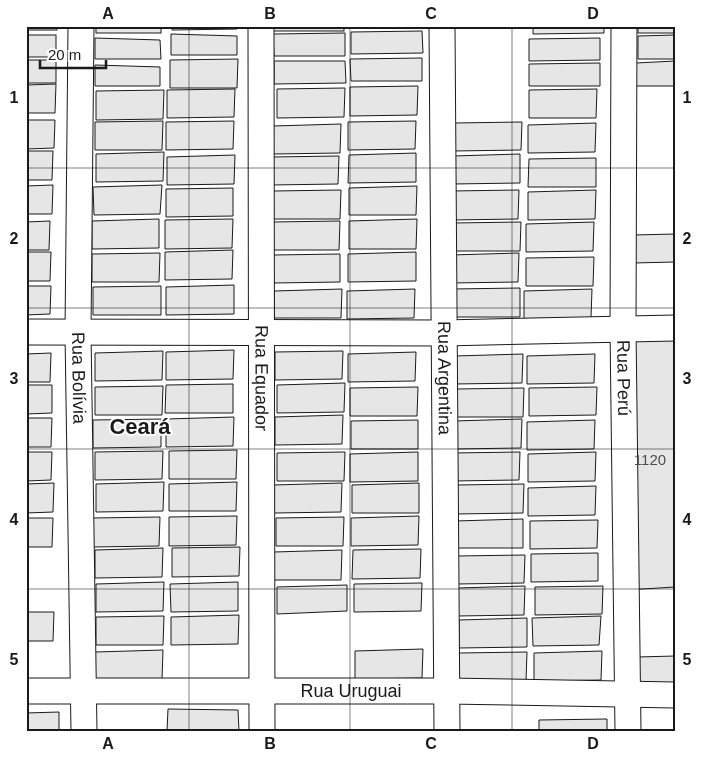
<svg xmlns="http://www.w3.org/2000/svg" width="701" height="757" font-family="Helvetica,sans-serif">
	<rect width="100%" height="100%" fill="#fff"/>
	<g fill="#e6e6e6" stroke="#1a1a1a">
		<rect x="26" y="26" width="31" height="4"/>
		<rect x="96" y="26" width="65" height="7"/>
		<path d="M172,26H237V29L172,30Z"/>
		<rect x="272" y="26" width="72" height="5"/>
		<rect x="350" y="26" width="72" height="2"/>
		<path d="M533,26H604V33L533,34Z"/>
		<rect x="638" y="26" width="37" height="7"/>
		<path d="M422,31L423,53L351,54V32Z"/>
		<path d="M345,33V56H274L273,34Z"/>
		<path d="M171,34L237,36V55H171Z"/>
		<rect x="26" y="35" width="30" height="22"/>
		<path d="M675,35V59H638V36Z"/>
		<path d="M95,38L160,40L161,59H95Z"/>
		<path d="M600,38V60L529,61V39Z"/>
		<path d="M422,58V81H351L350,59Z"/>
		<path d="M238,59L237,88H170V60Z"/>
		<rect x="26" y="60" width="30" height="23"/>
		<path d="M274,61H345L346,83L274,84Z"/>
		<path d="M675,61V86H636V63Z"/>
		<path d="M600,63V86H529V64Z"/>
		<path d="M95,65L160,67V86H95Z"/>
		<path d="M56,84L55,113H26V85Z"/>
		<path d="M418,86L417,115L350,116V87Z"/>
		<path d="M345,88L344,117L277,118V89Z"/>
		<path d="M235,89L234,117L167,118V90Z"/>
		<path d="M597,89L596,118H529V90Z"/>
		<path d="M164,90L163,119L96,120V91Z"/>
		<path d="M26,120H55L54,148L26,149Z"/>
		<path d="M163,121L162,150H95V122Z"/>
		<path d="M234,121L233,149L166,150V122Z"/>
		<path d="M416,121L415,149L348,150V122Z"/>
		<path d="M522,122L521,150L454,151V123Z"/>
		<path d="M596,123L595,152L528,153V125Z"/>
		<path d="M341,124L340,153L273,154V126Z"/>
		<path d="M26,151H53L52,180H26Z"/>
		<path d="M164,152L163,181L96,182V154Z"/>
		<path d="M416,153V182L348,183L349,155Z"/>
		<path d="M520,154V183L453,184V156Z"/>
		<path d="M235,155L234,184L167,185V157Z"/>
		<path d="M339,156L338,184L271,185V157Z"/>
		<path d="M596,158V187H528L529,159Z"/>
		<path d="M53,185L52,214H26V186Z"/>
		<path d="M162,185L160,214L94,215L93,187Z"/>
		<path d="M417,186L416,215H349V188Z"/>
		<path d="M233,188V216L166,217V189Z"/>
		<path d="M341,190L340,219H273V191Z"/>
		<path d="M519,190L518,219L451,220V191Z"/>
		<path d="M596,190L595,219L528,220V192Z"/>
		<path d="M159,219V248L92,249V221Z"/>
		<path d="M233,219L232,248L165,249V220Z"/>
		<path d="M417,219L416,249H349V221Z"/>
		<path d="M50,221L49,250H26V222Z"/>
		<path d="M340,221L339,250H272V222Z"/>
		<path d="M521,222L520,251H453V223Z"/>
		<path d="M594,222L593,251L526,252V224Z"/>
		<path d="M675,234V262L633,263V235Z"/>
		<path d="M233,250L232,279L165,280V252Z"/>
		<path d="M26,252H51L50,281H26Z"/>
		<path d="M416,252V281L348,282V254Z"/>
		<path d="M160,253L159,282H92V254Z"/>
		<path d="M519,253L518,282L452,283L451,255Z"/>
		<path d="M340,254V282L273,283V255Z"/>
		<path d="M594,257L593,286H526V258Z"/>
		<path d="M234,285V314L166,315V287Z"/>
		<path d="M26,286H51L50,314L26,315Z"/>
		<path d="M161,286V315H93V287Z"/>
		<path d="M520,288V317H452V289Z"/>
		<path d="M342,289L341,318H274V291Z"/>
		<path d="M415,289L414,318L347,319V291Z"/>
		<path d="M592,289L591,318L524,319V291Z"/>
		<path d="M623,329L675,331V587L626,590Z"/>
		<path d="M234,350L233,379L166,380V352Z"/>
		<path d="M163,351L162,380L95,381V353Z"/>
		<path d="M343,351L342,379L275,380V352Z"/>
		<path d="M416,352L415,381L348,382V354Z"/>
		<path d="M51,353L50,382H26V354Z"/>
		<path d="M523,354L522,383L455,384V356Z"/>
		<path d="M595,354L594,383L527,384V356Z"/>
		<path d="M345,383L344,412L277,413V385Z"/>
		<path d="M233,384V413H165L166,385Z"/>
		<path d="M26,385H52V413L26,414Z"/>
		<path d="M163,386L162,415H95V387Z"/>
		<path d="M418,387L417,416H350V388Z"/>
		<path d="M597,387L596,415L529,416V388Z"/>
		<path d="M524,388L523,417H456V389Z"/>
		<path d="M343,415L342,444L275,445V417Z"/>
		<path d="M234,417L233,446L166,447V419Z"/>
		<path d="M26,418H52L51,447H26Z"/>
		<path d="M161,419V447L93,448V420Z"/>
		<path d="M522,419L521,448L454,449V421Z"/>
		<path d="M418,420V449H351V421Z"/>
		<path d="M595,420L594,449L527,450V422Z"/>
		<path d="M237,450L236,479H169V451Z"/>
		<path d="M163,451L162,479L95,480V452Z"/>
		<path d="M26,452H52L51,480L26,481Z"/>
		<path d="M345,452L344,481H277V453Z"/>
		<path d="M418,452V481L350,482V454Z"/>
		<path d="M520,452L519,480L452,481V453Z"/>
		<path d="M596,452L595,481L528,482V454Z"/>
		<path d="M164,482L163,511L96,512V484Z"/>
		<path d="M237,482L236,511H169V484Z"/>
		<path d="M54,483L53,512L26,513V484Z"/>
		<path d="M342,483L341,512L274,513V485Z"/>
		<path d="M419,483V513H352V485Z"/>
		<path d="M524,484L523,513L456,514V485Z"/>
		<path d="M596,486L595,515L528,516V488Z"/>
		<path d="M237,516L236,545L169,546V517Z"/>
		<path d="M419,516L418,545L351,546V518Z"/>
		<path d="M160,517L159,546L92,547V518Z"/>
		<path d="M344,517L343,546H276V518Z"/>
		<path d="M26,518H53L52,547H26Z"/>
		<path d="M523,519V548H455V521Z"/>
		<path d="M598,520L597,548L530,549V521Z"/>
		<path d="M240,547L239,576L172,577V548Z"/>
		<path d="M163,548L162,577L95,578V550Z"/>
		<path d="M421,549L420,578L352,579L353,550Z"/>
		<path d="M342,550L341,580H274V552Z"/>
		<path d="M598,553V581L531,582V554Z"/>
		<path d="M525,555L524,583L457,584V556Z"/>
		<path d="M164,582L163,611L96,612V584Z"/>
		<path d="M238,582V611L171,612L170,584Z"/>
		<path d="M422,583L421,611L354,612V584Z"/>
		<path d="M347,585V611L277,614V587Z"/>
		<path d="M525,586L524,615L457,616V588Z"/>
		<path d="M603,586L602,614L535,615V587Z"/>
		<path d="M26,612H54L53,641H26Z"/>
		<path d="M239,615L238,644L171,645V617Z"/>
		<path d="M164,616L163,645H96V617Z"/>
		<path d="M601,616L599,645L533,646L532,618Z"/>
		<path d="M527,618V647L459,648V620Z"/>
		<path d="M423,649L422,678L355,679V651Z"/>
		<path d="M163,650L162,679L95,680V652Z"/>
		<path d="M602,651L601,680L534,681V653Z"/>
		<path d="M527,652L526,681H459V653Z"/>
		<path d="M675,656V684L637,685V657Z"/>
		<path d="M168,709L238,710L239,731H167Z"/>
		<path d="M59,712V731H26V713Z"/>
		<path d="M607,719V731H539V720Z"/>
	</g>
	<g fill="none" stroke-linecap="round" stroke-linejoin="round">
		<defs>
			<g id="minor">
				<path id="s1" d="M81,26L78,332L84,731"/>
				<path id="s2" d="M261,26L262,731"/>
				<path id="s3" d="M442,26L447,731"/>
				<path id="s4" d="M624,26L623,329L628,731"/>
				<path d="M26,332L443,333L675,328"/>
				<path id="s5" d="M26,691H447L675,695"/>
			</g>
		</defs>
		<use href="#minor" stroke="#1a1a1a" stroke-width="27"/>
		<use href="#minor" stroke="#fff" stroke-width="25"/>
	</g>
	<path fill="none" stroke="#1a1a1a" stroke-width="1" stroke-opacity="0.55" d="M189,26V731M350,26V731M512,26V731M26,168H675M26,308H675M26,449H675M26,589H675"/>
	<g text-anchor="middle" dominant-baseline="central" stroke-width="4" stroke-linejoin="round" paint-order="stroke">
		<g font-size="15" fill="#4d4d4d">
			<text x="650" y="459">1120</text>
		</g>
		<g font-size="18" fill="#1a1a1a" stroke="#fff">
			<text stroke="none"><textPath href="#s1" startOffset="352">Rua Bolívia</textPath></text>
			<text stroke="none"><textPath href="#s2" startOffset="352">Rua Equador</textPath></text>
			<text stroke="none"><textPath href="#s3" startOffset="352">Rua Argentina</textPath></text>
			<text stroke="none"><textPath href="#s4" startOffset="352">Rua Perú</textPath></text>
			<text stroke="none"><textPath href="#s5" startOffset="325">Rua Uruguai</textPath></text>
		</g>
		<g font-size="22" font-weight="bold" fill="#1a1a1a" stroke="#fff">
			<text x="140" y="426">Ceará</text>
		</g>
	</g>
	<rect width="701" height="757" fill="none" stroke="#ffffff" stroke-width="55"/>
	<path d="M40 60v8h66v-8" fill="none" stroke="#1a1a1a" stroke-width="2.5"/>
	<text x="48" y="60" font-size="15" fill="#1a1a1a" stroke="#ffffff" stroke-width="4" paint-order="stroke">20 m</text>
	<rect x="28" y="28" width="646" height="702" fill="none" stroke="#1a1a1a" stroke-width="2"/>
	<g font-size="16" text-anchor="middle" font-weight="bold" fill="#1a1a1a">
		<text x="108" y="19">A</text>
		<text x="270" y="19">B</text>
		<text x="431" y="19">C</text>
		<text x="593" y="19">D</text>
		<text x="14" y="103">1</text>
		<text x="687" y="103">1</text>
		<text x="14" y="244">2</text>
		<text x="687" y="244">2</text>
		<text x="14" y="384">3</text>
		<text x="687" y="384">3</text>
		<text x="14" y="525">4</text>
		<text x="687" y="525">4</text>
		<text x="14" y="665">5</text>
		<text x="687" y="665">5</text>
		<text x="108" y="749">A</text>
		<text x="270" y="749">B</text>
		<text x="431" y="749">C</text>
		<text x="593" y="749">D</text>
	</g>
</svg>
